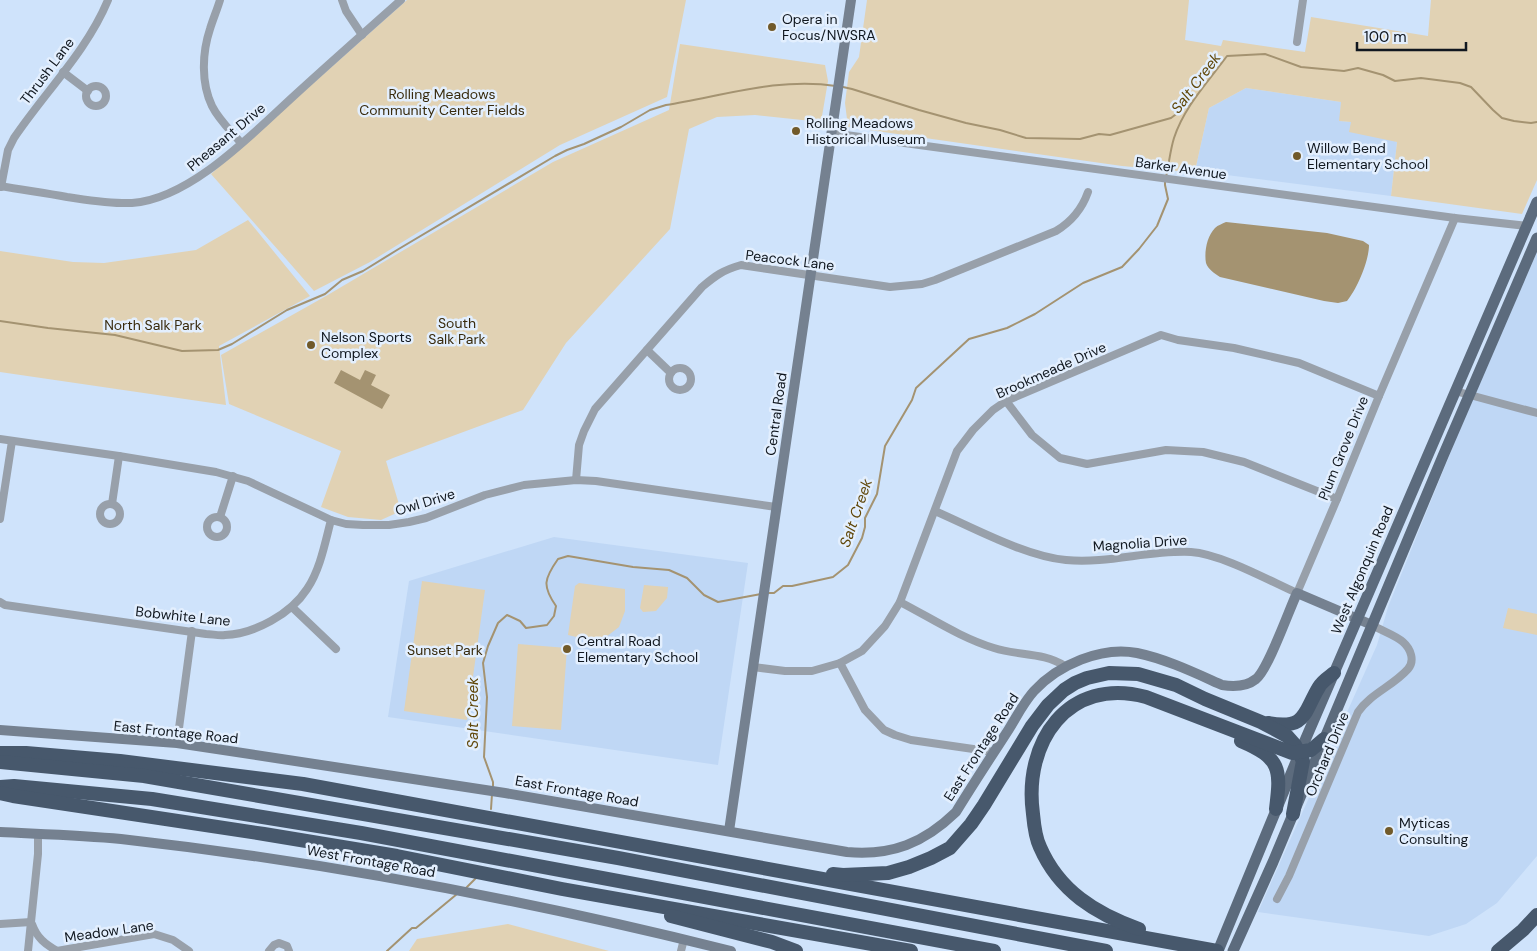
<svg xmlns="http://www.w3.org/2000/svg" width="1537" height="951" font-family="'DM Sans',sans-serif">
	<rect width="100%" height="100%" fill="#cfe3fb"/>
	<g fill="#bfd7f5">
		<path d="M1246,88L1341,102L1340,121L1351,122L1397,142L1391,196L1195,171L1209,108Z"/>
		<path d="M1537,252V856L1497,903L1466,924L1429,936L1258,912L1377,645L1388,607L1458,434Z"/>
		<path d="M554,537L748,563L718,765L388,717L409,581Z"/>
	</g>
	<g fill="#e1d2b4">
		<path d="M407,0H686L667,97L560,145L370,262L314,291L287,260L211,174Z"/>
		<path d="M867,0H1189L1185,40L1221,46L1223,40L1305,52L1311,17L1428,36L1431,0H1537V180L1522,214L1391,196L1397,142L1349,132L1351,122L1339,121L1341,102L1246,88L1209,108L1195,171H1177L1122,166L848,127L845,103L849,72L859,57Z"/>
		<path d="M680,44L825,65L828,81L821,122L755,115L717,117L689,129L670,229L566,343L523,410L393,458L386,461L401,511L381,520L348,517L321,507L341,451L229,404L221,355L326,296L553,162L669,110Z"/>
		<path d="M248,220L310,296L219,346L226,405L0,372V251L73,262L104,263L196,250Z"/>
		<path d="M422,581L485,590L467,720L404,711Z"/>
		<path d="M579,583L625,589V611L619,627L606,637L589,640L568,635L575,586Z"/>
		<path d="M644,585L668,587L667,598L656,611L643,612L640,608Z"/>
		<path d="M1508,608L1537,614V635L1503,628Z"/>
		<path d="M518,644L567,648L561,730L512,726Z"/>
		<path d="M508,924L609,951H409L417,939Z"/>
	</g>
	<g fill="#a49371">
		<path d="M1226,222L1327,233L1363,241L1369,245C1369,261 1357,289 1347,301L1338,303L1324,301L1220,277C1214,273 1208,269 1206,263C1204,252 1207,236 1215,228C1218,225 1222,224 1226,222Z"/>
		<path d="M341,370L360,380L365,370L376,375L371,385L390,395L382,409L334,383Z"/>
	</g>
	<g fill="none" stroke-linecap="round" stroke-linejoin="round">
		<g stroke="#a49371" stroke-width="2">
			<path d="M843,87L852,89L919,110L966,123L1000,130L1026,138L1080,139L1099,134L1110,135L1171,118L1191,103"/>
			<path d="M1166,177C1169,164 1170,151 1174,138C1184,107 1208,82 1227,56L1265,54L1301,67L1344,71L1358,68L1383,75L1395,81L1421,78L1460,83L1471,87L1493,110L1502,118L1514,121L1531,123L1537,122"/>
			<path d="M0,321L48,328L115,335L182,351L218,350L232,344L287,310L325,294L342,280L363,271L397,250L555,156L567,150L584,144L621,127L650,110L666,105C722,96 779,77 836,86"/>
			<path d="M768,593H774L783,586H792L833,577L848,565L862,538L865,527V518L877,494L885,446L912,400L916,388L969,339L1007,328L1035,314L1083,283L1122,267L1139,249L1157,226L1168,199L1165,185V182"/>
			<path d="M493,786V782L484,757L487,697L483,663L488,646L498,623L507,615L520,621L526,628L547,625L554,616L556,606C542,586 544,579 558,559L568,556L633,567L669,570L687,578L704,595L718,602L761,594"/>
			<path d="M491,809L492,794"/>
			<path d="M465,889L476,878"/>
			<path d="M387,951L412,928H416L457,894"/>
		</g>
		<g stroke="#98a0aa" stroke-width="8">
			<path d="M220,0C217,10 213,19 210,29C202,53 201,83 212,106C219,120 231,131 241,143"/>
			<path d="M342,0L346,11L362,35"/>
			<path d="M1297,42L1303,0"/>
			<path d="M63,72L88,91"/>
			<circle cx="96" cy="96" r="10"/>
			<path d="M831,133L1455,218L1527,226"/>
			<path d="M0,186C23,190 45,193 67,197C88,200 111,204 132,203C191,199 254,132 296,94C331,62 366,31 401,0"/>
			<path d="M1,187L8,150L14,138C45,92 87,51 108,0"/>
			<path d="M647,350L671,373"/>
			<circle cx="680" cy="379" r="11"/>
			<path d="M1455,391L1537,413"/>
			<path d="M1006,401L1032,435L1060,458L1087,464L1166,450L1203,452L1244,462L1337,499"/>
			<path d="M0,439L119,456L216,472L248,481L331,520L346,524L363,525H389L409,522L426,518L485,495L524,485L576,480L596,481L776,507"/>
			<path d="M576,480L579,445L584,431L595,409L702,287C715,276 723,270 741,265L890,287L922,284L935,280L1056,231C1071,222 1082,209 1088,192"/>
			<path d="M112,504L119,456"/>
			<circle cx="110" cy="514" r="10"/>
			<path d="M935,511C974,528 1025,556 1066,560C1108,564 1149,550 1191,552C1221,554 1268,580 1297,593L1337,499L1379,396L1455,218"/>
			<circle cx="217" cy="527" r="10"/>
			<path d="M220,517L233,476"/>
			<path d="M0,519L12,441"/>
			<path d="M0,602L5,605L206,634C212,634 219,636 225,635C254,634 291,614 307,589C320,570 325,543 331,520"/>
			<path d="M900,602C931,618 961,638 994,648C1019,656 1043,652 1065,666"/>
			<path d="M292,607L336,649"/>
			<path d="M840,663L865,710L884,730L895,735L911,740L994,752"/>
			<path d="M753,667L785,671H812L840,663L862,651L885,626L900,602L957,451L973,430L993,410L1006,401L1161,335L1178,340L1234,348L1299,363L1379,396"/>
			<path d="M177,743L192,631"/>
			<path d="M1277,899L1289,876L1358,712C1370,694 1393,686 1408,669C1415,661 1411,649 1403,642C1395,635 1382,631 1372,625"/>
			<path d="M0,924L31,922"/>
			<path d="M32,924C37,938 45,944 57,951"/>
			<path d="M28,951L38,854V834"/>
			<path d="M57,951L154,934L173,940L189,951"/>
			<path d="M269,951L274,945L279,943L287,946L289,951"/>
			<path d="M681,951L684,939"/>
		</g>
		<g stroke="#758190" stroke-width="10">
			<path d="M0,730L177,743L505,793L847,852C892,856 924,843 956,812C973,784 991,757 1009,729C1017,716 1024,702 1034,691C1058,665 1101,646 1137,653C1166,659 1195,673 1222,685C1234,687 1246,687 1256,679C1268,670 1289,610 1297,593L1372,625"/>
			<path d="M729,831L851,0"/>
			<path d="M0,832C40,834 81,835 121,839C327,862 531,901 731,951"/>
		</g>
		<g stroke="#5c6b7d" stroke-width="11">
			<path d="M1218,951L1300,752L1537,202"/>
			<path d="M1233,951L1273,862L1443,456L1537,238"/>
		</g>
		<g stroke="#47586c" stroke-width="14">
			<path d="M1268,723C1307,730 1303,713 1319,687C1322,681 1329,677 1334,673"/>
			<path d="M1241,741C1281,758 1281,769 1276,809"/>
			<path d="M0,753H26L120,761L303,784L1217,951"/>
			<path d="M0,762L144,776L618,858L1106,951"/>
			<path d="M0,787L14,786L152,799L361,833L994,951"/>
			<path d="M0,793L13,796L264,834L397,856L562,889L911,951"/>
			<path d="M833,874L843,875L888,873L909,867L931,858L950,848L971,824L984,805L1032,726L1048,705L1064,690L1075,683L1087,678L1109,673L1138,674L1176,685L1205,699L1261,722L1287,736L1295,745L1303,761L1293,814"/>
			<path d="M671,916L772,942L796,951"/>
			<path d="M1139,929C1096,914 1059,891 1040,847C1035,837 1034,825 1033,814C1023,742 1068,676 1146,697L1292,753L1311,750L1324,739"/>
			<path d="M1498,951L1523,930L1537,915"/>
		</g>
	</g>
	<g fill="#715a2a" stroke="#e3effe" stroke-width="2">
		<circle cx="772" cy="27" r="5"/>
		<circle cx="796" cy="131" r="5"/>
		<circle cx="1297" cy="156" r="5"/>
		<circle cx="311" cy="345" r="5"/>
		<circle cx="567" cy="649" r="5"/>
		<circle cx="1389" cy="831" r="5"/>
	</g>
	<g text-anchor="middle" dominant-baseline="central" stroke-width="5" stroke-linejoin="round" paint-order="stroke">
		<g font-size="14" fill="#10171f" stroke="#e3effe" text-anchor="start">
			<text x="782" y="19">Opera in<tspan x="782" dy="16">Focus/NWSRA</tspan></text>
			<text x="806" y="123">Rolling Meadows<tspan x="806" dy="16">Historical Museum</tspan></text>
			<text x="1307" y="148">Willow Bend<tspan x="1307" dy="16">Elementary School</tspan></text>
			<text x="321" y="337">Nelson Sports<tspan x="321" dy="16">Complex</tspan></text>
			<text x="577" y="641">Central Road<tspan x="577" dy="16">Elementary School</tspan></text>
			<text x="1399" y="823">Myticas<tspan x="1399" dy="16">Consulting</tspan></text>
		</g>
		<g font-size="14" fill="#10171f" stroke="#e3effe">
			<text transform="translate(47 71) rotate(-53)">Thrush Lane</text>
			<text transform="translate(226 137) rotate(-40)">Pheasant Drive</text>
			<text transform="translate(1181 168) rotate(8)">Barker Avenue</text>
			<text transform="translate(790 260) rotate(7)">Peacock Lane</text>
			<text transform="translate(1051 370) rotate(-24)">Brookmeade Drive</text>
			<text transform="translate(776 414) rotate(-82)">Central Road</text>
			<text transform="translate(1343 448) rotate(-68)">Plum Grove Drive</text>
			<text transform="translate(425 502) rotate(-17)">Owl Drive</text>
			<text transform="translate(1140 543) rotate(-4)">Magnolia Drive</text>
			<text transform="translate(1362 570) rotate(-67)">West Algonquin Road</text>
			<text transform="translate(183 616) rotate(6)">Bobwhite Lane</text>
			<text transform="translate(176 732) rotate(6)">East Frontage Road</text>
			<text transform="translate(981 747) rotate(-57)">East Frontage Road</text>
			<text transform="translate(1327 754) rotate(-67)">Orchard Drive</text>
			<text transform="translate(577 791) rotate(10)">East Frontage Road</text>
			<text transform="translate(371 861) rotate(10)">West Frontage Road</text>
			<text transform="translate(109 931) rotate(-8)">Meadow Lane</text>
		</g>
		<g font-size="14" fill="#392b0d" stroke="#e3effe">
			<text x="442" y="94">Rolling Meadows<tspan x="442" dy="16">Community Center Fields</tspan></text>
			<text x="457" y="323">South<tspan x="457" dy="16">Salk Park</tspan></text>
			<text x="153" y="325">North Salk Park</text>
			<text x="445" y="650">Sunset Park</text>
		</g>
		<g font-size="15" font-style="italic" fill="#604709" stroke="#e3effe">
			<text transform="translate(1196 83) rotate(-53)">Salt Creek</text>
			<text transform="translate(856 513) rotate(-71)">Salt Creek</text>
			<text transform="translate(473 713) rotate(-90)">Salt Creek</text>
		</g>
	</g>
	<path d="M1357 42v8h109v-8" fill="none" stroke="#10171f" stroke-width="2.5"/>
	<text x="1364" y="42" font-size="15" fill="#10171f" stroke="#e3effe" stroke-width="4" paint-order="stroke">100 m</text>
</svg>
